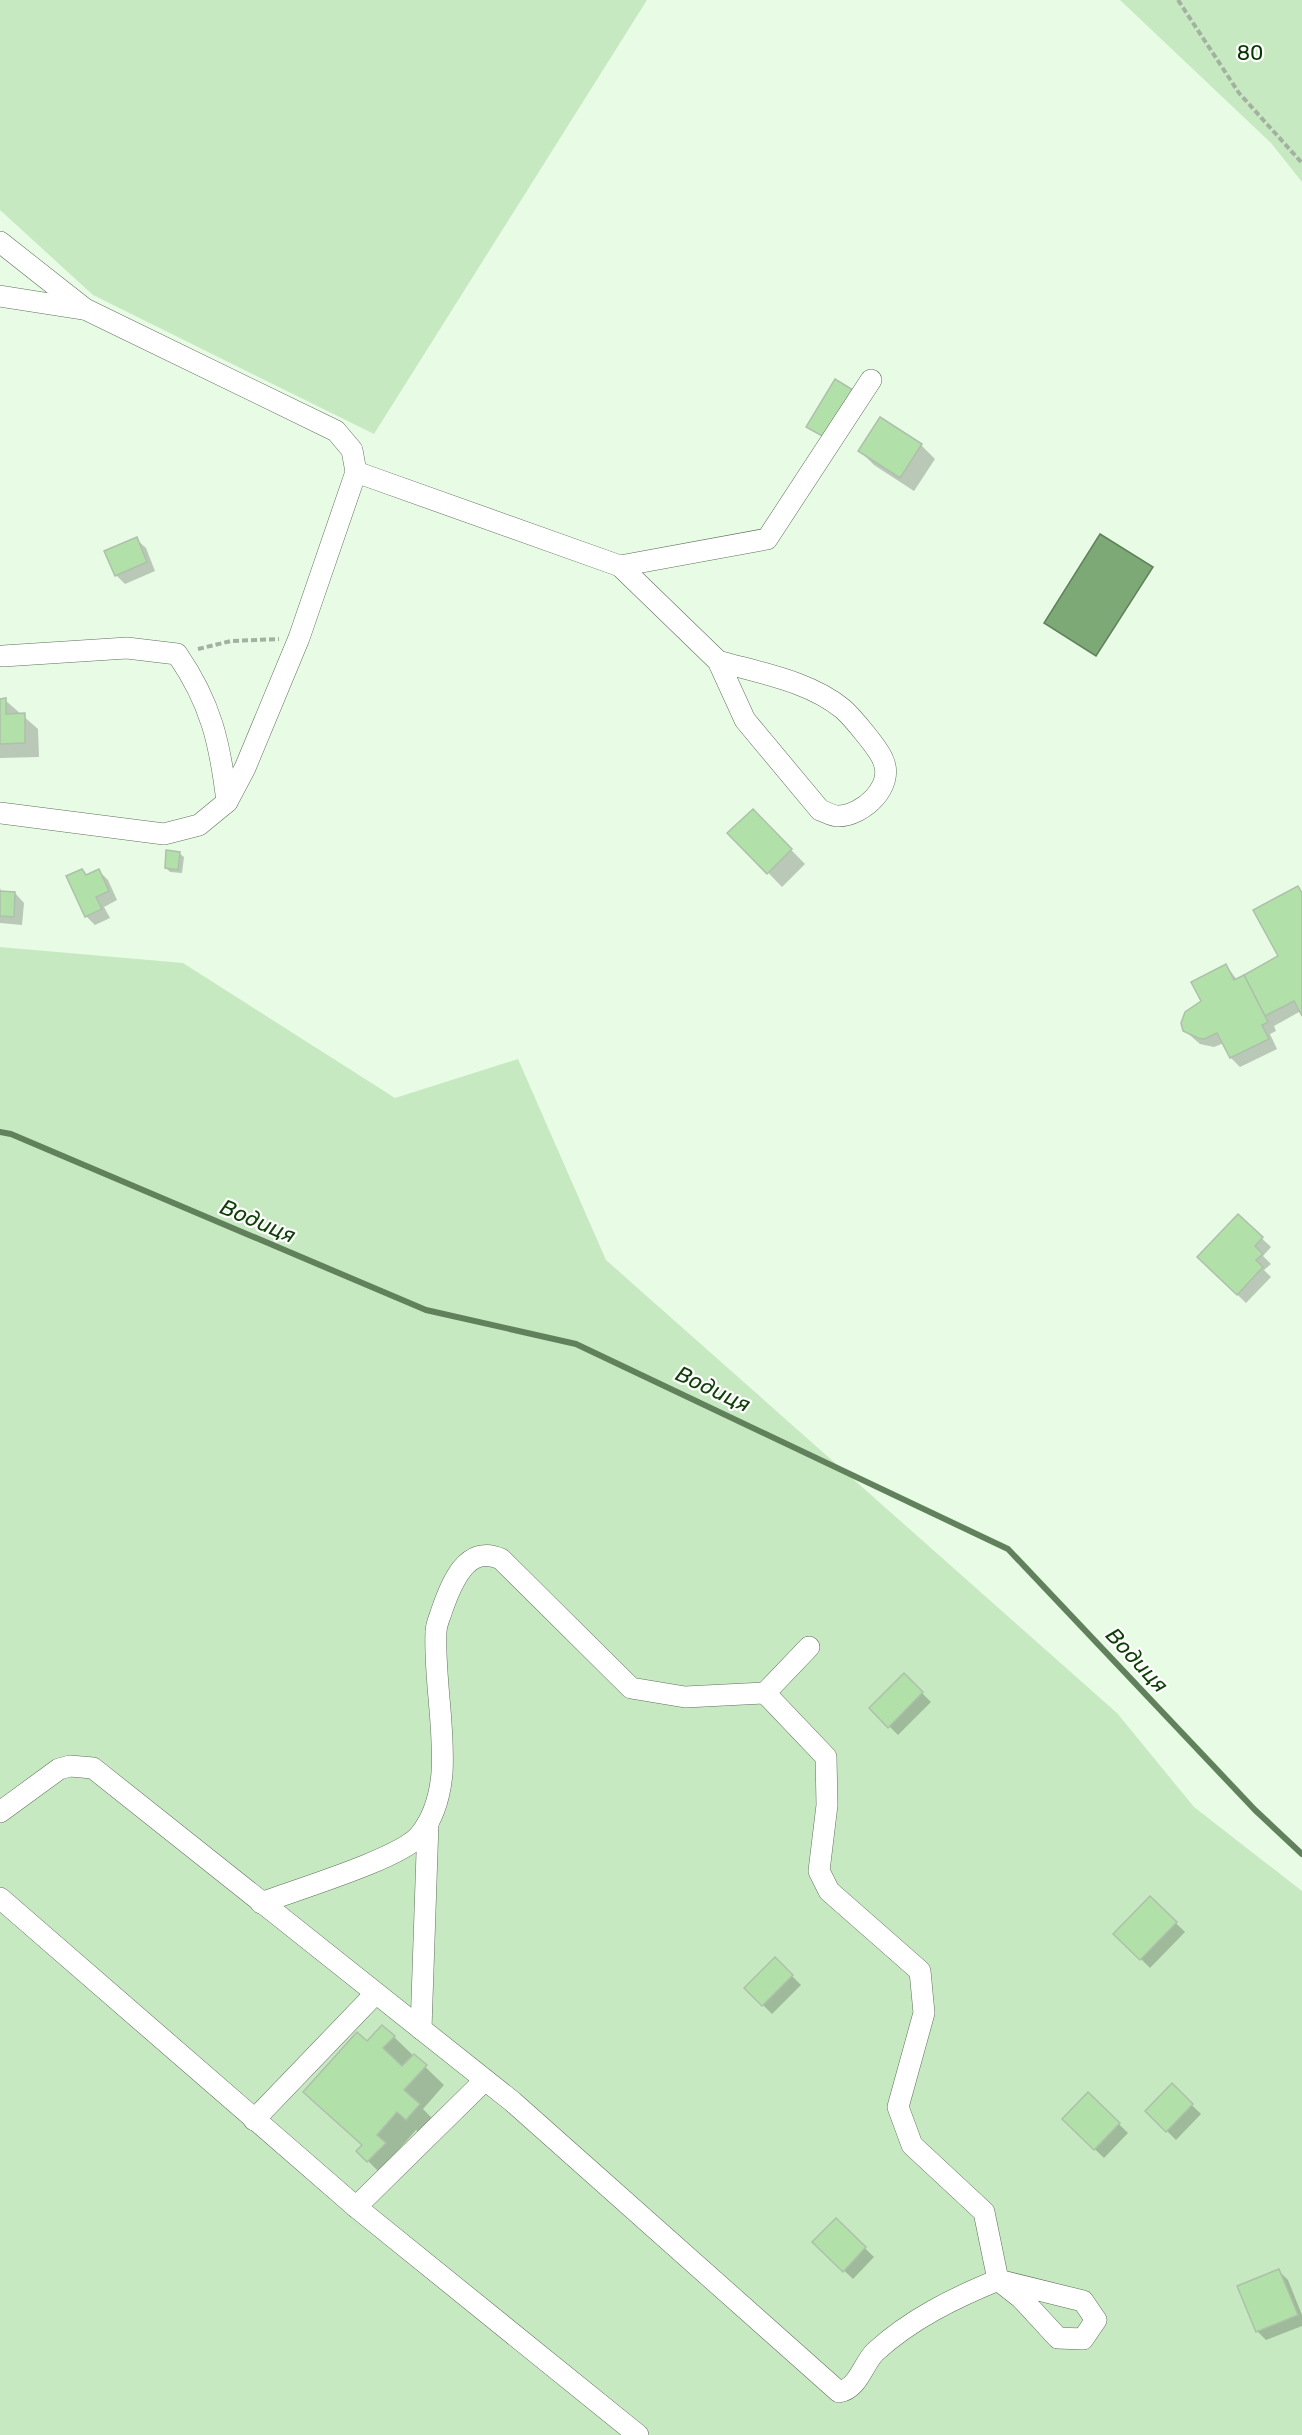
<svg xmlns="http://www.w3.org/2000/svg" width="1302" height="2435" font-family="Rubik,sans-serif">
	<rect width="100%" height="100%" fill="#e8fbe5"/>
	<g fill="#c7e9c1">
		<path d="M0,0H647L374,434L93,295L0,210Z"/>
		<path d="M1120,0H1302V182L1271,143Z"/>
		<path d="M0,947L183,963L395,1098L518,1059L606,1260L1117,1713L1194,1807L1302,1891V2435H0Z"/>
	</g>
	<path fill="#7ca975" stroke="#60815b" stroke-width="1.5" d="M1100,534L1153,567L1096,656L1044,623Z"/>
	<g fill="#0003">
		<path d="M921,445L935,459L914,491L874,465L860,451Z"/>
		<path d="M136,539L146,548L155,571L125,584L116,575Z"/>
		<path d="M0,700H5L38,729L39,757L0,758Z"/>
		<path d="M753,811L805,864L782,887L730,833Z"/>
		<path d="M179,853L184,857L182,873L170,872L166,868Z"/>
		<path d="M82,870L88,876L99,871L108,880L117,900L104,907L110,918L95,925L86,916Z"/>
		<path d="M0,887L1,892L15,893L24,903L22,925L0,923Z"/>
		<path d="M1298,888L1302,892V1013L1301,1011L1274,1026L1276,1031L1270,1034L1277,1049L1240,1067L1231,1058L1224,1043L1214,1047L1200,1044L1184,1030L1226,965L1237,980L1280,957Z"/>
		<path d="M1238,1216L1271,1247L1263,1256L1271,1264L1264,1270L1271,1277L1246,1303L1208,1266Z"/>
		<path d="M904,1675L931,1702L898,1735L871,1708Z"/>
		<path d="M1150,1898L1185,1932L1150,1968L1116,1934Z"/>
		<path d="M775,1959L801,1985L772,2014L746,1988Z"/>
		<path d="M394,2037L444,2085L423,2109L438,2124L425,2138L416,2130L395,2154L403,2162L387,2180L358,2151L363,2146L305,2092L367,2043Z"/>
		<path d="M1172,2086L1201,2114L1176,2140L1147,2111Z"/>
		<path d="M1088,2094L1128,2133L1104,2158L1064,2119Z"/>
		<path d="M836,2220L874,2257L853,2279L814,2242Z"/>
		<path d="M1279,2271L1288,2280L1302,2315V2326L1266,2340L1257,2331Z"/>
	</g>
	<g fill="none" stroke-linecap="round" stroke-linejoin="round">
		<path stroke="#60815b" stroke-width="6" d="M0,1132L11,1134L426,1310L576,1344L1008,1549L1255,1810L1302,1854"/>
	</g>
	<g fill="#b1e1a9" stroke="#aec0ab" stroke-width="1.5">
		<path d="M835,379L853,390L824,437L806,427Z"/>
		<path d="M880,417L922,444L900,478L858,451Z"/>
		<path d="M137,537L147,562L115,576L104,551Z"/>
		<path d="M6,698V714L25,713V743L0,744V699Z"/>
		<path d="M753,809L792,849L767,874L727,833Z"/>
		<path d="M166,850L180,852L178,870L165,868Z"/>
		<path d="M82,869L86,875L99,869L109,891L96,897L102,909L85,917L66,876Z"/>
		<path d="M1298,886L1302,893V1016L1294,1001L1265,1016L1244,975L1278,956L1253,910Z"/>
		<path d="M0,891L15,892L14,917L0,916Z"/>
		<path d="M1226,964L1234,980L1244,975L1268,1022L1262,1025L1269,1039L1230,1058L1217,1033L1204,1039L1198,1038L1183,1031L1181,1023L1185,1012L1201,1001L1191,982Z"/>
		<path d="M1238,1214L1263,1237L1255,1246L1263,1254L1256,1260L1263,1267L1237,1295L1197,1257Z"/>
		<path d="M904,1673L923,1692L888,1728L869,1708Z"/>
		<path d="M1150,1896L1177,1922L1140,1960L1113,1934Z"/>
		<path d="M775,1957L793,1975L762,2006L744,1988Z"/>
		<path d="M382,2025L395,2036L383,2048L402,2066L414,2054L427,2065L404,2090L420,2104L406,2120L397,2112L377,2135L386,2143L367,2162L356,2151L362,2145L303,2092L357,2032L367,2041Z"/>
		<path d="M1172,2083L1193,2104L1166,2132L1145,2111Z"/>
		<path d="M1088,2092L1120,2123L1094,2150L1062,2119Z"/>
		<path d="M836,2218L866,2247L843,2272L812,2242Z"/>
		<path d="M1279,2269L1298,2315L1256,2332L1237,2286Z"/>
	</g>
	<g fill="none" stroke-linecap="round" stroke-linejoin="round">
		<defs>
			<g id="minor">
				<path d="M0,242L85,309L336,431L352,450L356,472L299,638L245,768L227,802L199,825L164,834L0,813"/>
				<path d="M0,296L82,309"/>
				<path d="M356,472L620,566L767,539L871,380"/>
				<path d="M620,566L718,661L745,720L820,810C826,812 832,816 838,816C863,816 895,786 883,760C879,749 852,717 843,709C809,681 760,673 718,661"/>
				<path d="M3,656L127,648L177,654C211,703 220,743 227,802"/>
				<path d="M0,1812L59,1769L70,1766L93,1768L513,2102L839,2392C858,2389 863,2364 875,2352C911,2319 954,2298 998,2280L1021,2298L1058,2338L1083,2339L1096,2320L1083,2301L998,2280L984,2212L912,2145L898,2107L924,2013L920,1971L829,1891L819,1871L827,1805L826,1757L765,1693"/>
				<path d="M0,1898L356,2207L638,2435"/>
				<path d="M261,1903C295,1890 399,1859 419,1836C434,1818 440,1796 442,1773C445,1726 434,1678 436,1632C436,1624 440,1617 442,1610C451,1584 467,1543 501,1559L631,1688L685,1697L765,1693L809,1647"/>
				<path d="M421,2029L428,1823"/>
				<path d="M254,2120L375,1994"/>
				<path d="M356,2207L485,2080"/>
			</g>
		</defs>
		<use href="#minor" stroke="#5f705c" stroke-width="22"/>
		<g stroke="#a3b1a0" stroke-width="4" stroke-dasharray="6 3" stroke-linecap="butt">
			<path d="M1178,0L1239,93L1302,163"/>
			<path d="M198,649L231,641L279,639"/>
		</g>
		<use href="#minor" stroke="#fff" stroke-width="21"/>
	</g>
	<g text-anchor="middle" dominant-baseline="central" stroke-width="4.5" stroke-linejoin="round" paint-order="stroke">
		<g font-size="21" fill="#073700" stroke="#fff">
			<text x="1250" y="52">80</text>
		</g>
		<g font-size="22" font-style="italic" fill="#0f3e07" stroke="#fff">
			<text transform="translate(258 1221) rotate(23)">Водиця</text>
			<text transform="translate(713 1389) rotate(25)">Водиця</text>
			<text transform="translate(1137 1660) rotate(47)">Водиця</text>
		</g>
	</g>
</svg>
